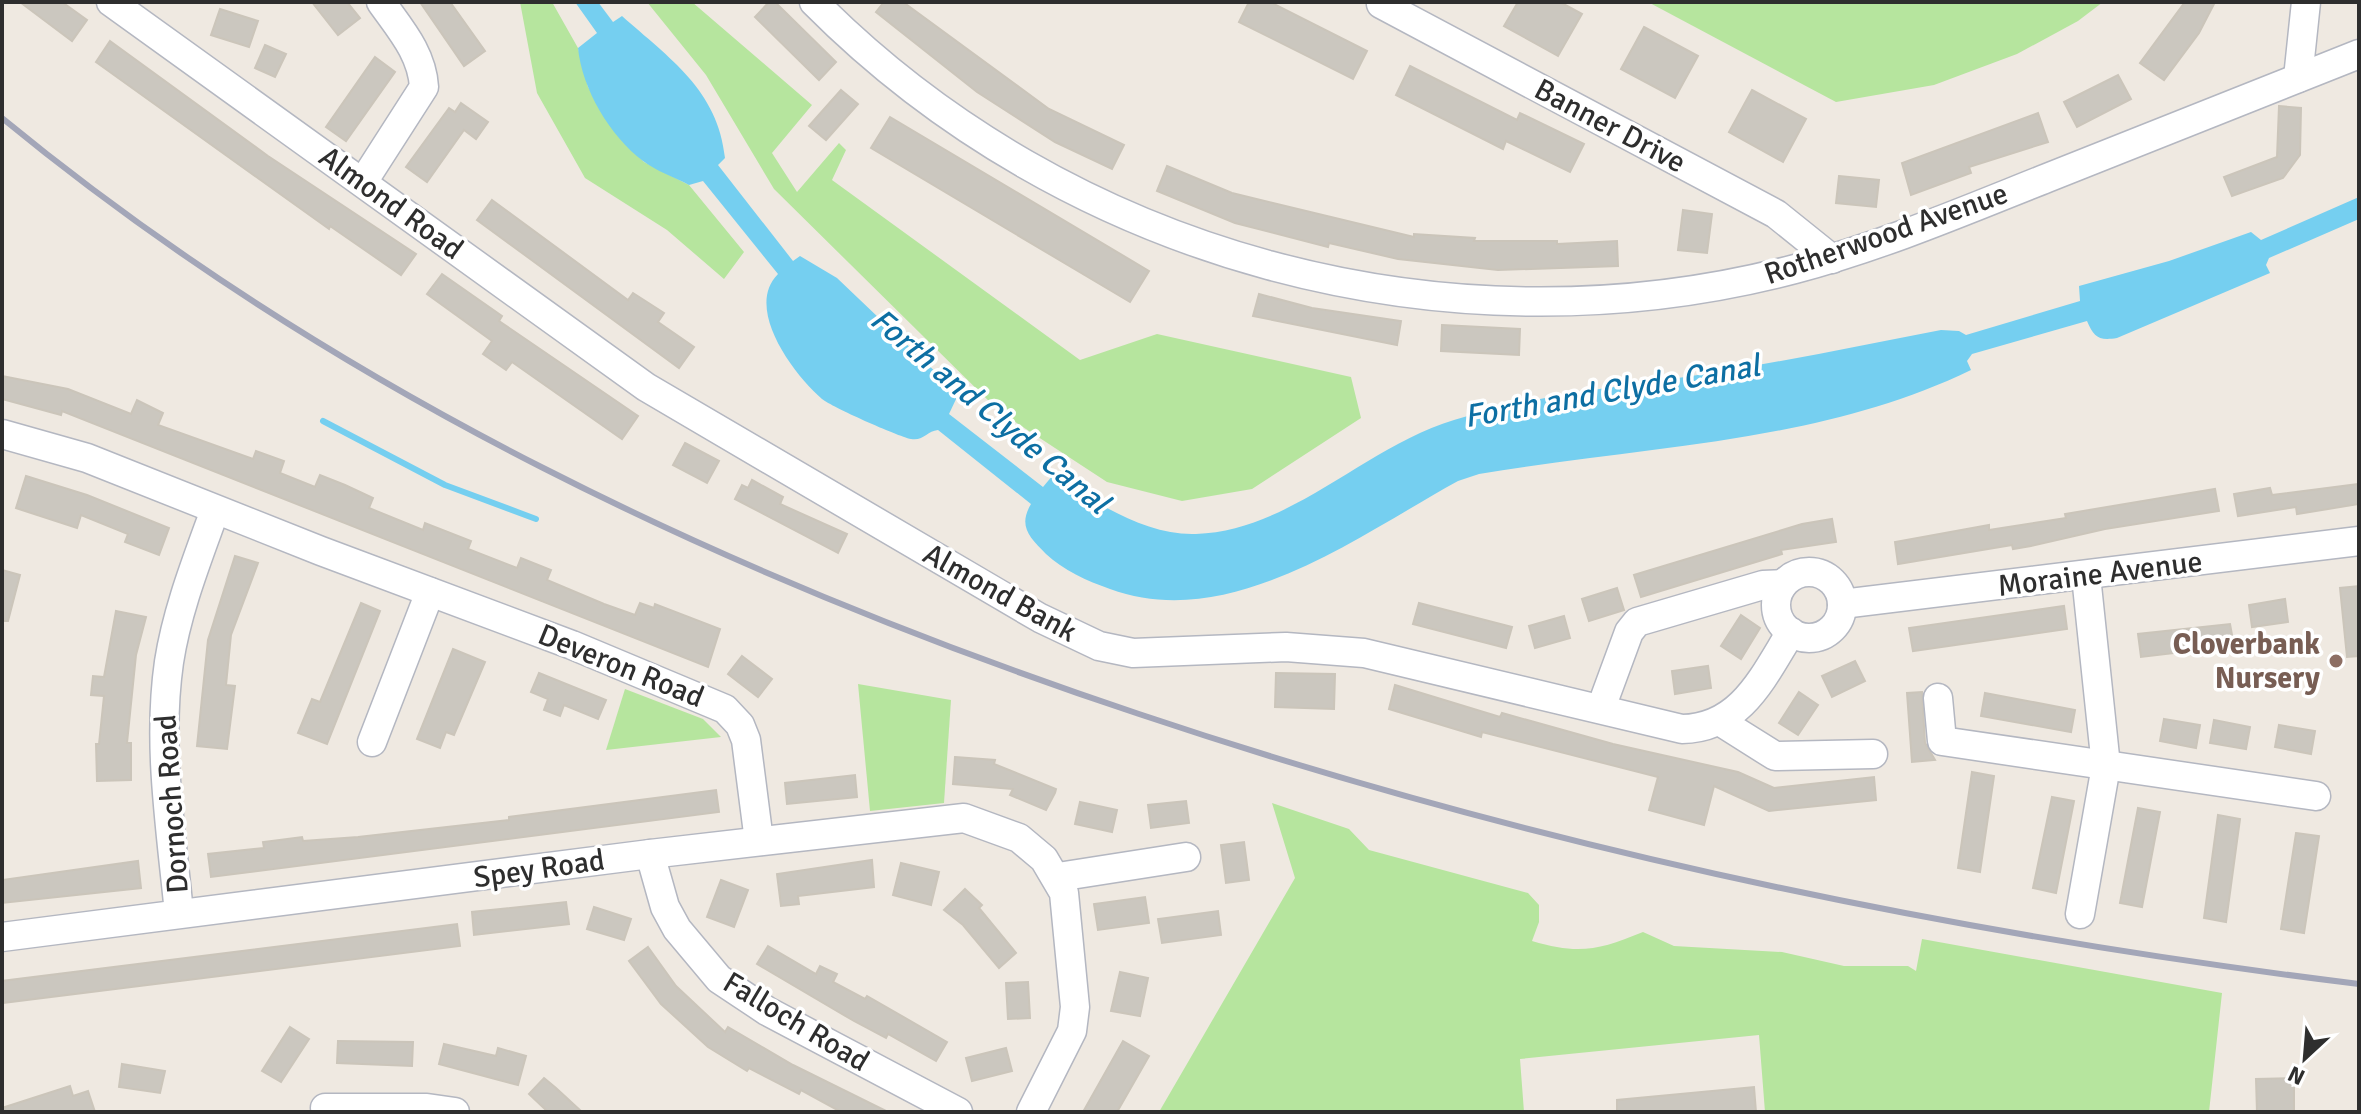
<svg xmlns="http://www.w3.org/2000/svg" width="2361" height="1114" font-family="Signika,sans-serif">
	<rect width="100%" height="100%" fill="#efe9e1"/>
	<g fill="#b6e59e">
		<path d="M520,2H552L578,48L588,87L623,141L644,162L689,185L744,252L724,279L667,230L585,178L537,93Z"/>
		<path d="M647,2H692L812,105L772,153L797,192L839,143L846,150L832,180L1080,360L1157,334L1351,377L1361,418L1252,489L1182,501L1107,482L1000,412L774,189L706,75Z"/>
		<path d="M1648,2H2103L2078,21L2017,54L1934,85L1836,102Z"/>
		<path d="M858,684L951,700L944,803L870,811Z"/>
		<path d="M625,689L703,719L721,737L606,750Z"/>
		<path d="M1272,803L1349,829L1369,850L1528,893L1539,905V922L1532,941C1579,955 1599,950 1643,932L1674,946L1782,952L1844,966H1908L1916,971L1922,939L2222,993L2209,1112H1765L1759,1035L1520,1059L1524,1112H1159L1295,878Z"/>
	</g>
	<path fill="#75cff0" d="M575,2H598L613,22L622,16C669,58 718,90 725,158L718,165L793,261L800,256L837,278L944,380L957,397L949,414L1043,487L1053,475C1093,501 1146,536 1196,534C1293,530 1364,447 1454,420C1529,397 1607,388 1685,377C1771,364 1855,347 1941,330L1959,331L1966,335L2080,301L2079,286L2169,261L2251,232L2261,240L2359,197V219L2269,258L2266,265L2270,273L2117,338C2098,341 2094,337 2087,321L1972,354L1967,361L1971,370C1818,444 1644,446 1479,474L1458,481C1356,537 1230,633 1110,589C1087,581 1063,570 1046,554C1029,537 1018,526 1031,504L938,430C927,431 924,441 911,439C897,436 832,407 822,399C793,374 744,308 778,274L703,181L689,185C674,177 656,171 643,161C610,136 582,89 578,48L597,33Z"/>
	<g fill="none" stroke-linecap="round" stroke-linejoin="round">
		<path stroke="#75cff0" stroke-width="6" d="M323,421L445,485L536,519"/>
	</g>
	<g fill="#cbc7bf" stroke="#cbc5ba" stroke-width="2">
		<path d="M20,2H62L87,20L72,41Z"/>
		<path d="M312,2H347L360,18L338,35Z"/>
		<path d="M420,2H450L485,51L464,66Z"/>
		<path d="M769,2H775L836,62L819,80L755,17Z"/>
		<path d="M884,2H903L1049,109L1124,145L1112,169L1055,142L977,92L876,12Z"/>
		<path d="M1249,2H1270L1367,51L1353,79L1239,22Z"/>
		<path d="M1518,2H1560L1582,14L1558,56L1504,26Z"/>
		<path d="M2185,2H2215L2199,33L2164,80L2140,63Z"/>
		<path d="M220,9L258,21L249,47L211,35Z"/>
		<path d="M1644,27L1698,56L1675,98L1621,69Z"/>
		<path d="M110,41L268,156L416,254L401,275L330,226L329,229L96,62Z"/>
		<path d="M265,45L286,54L275,77L255,68Z"/>
		<path d="M375,57L395,72L346,141L326,127Z"/>
		<path d="M1410,66L1517,120L1520,113L1584,144L1570,172L1506,141L1503,149L1396,95Z"/>
		<path d="M2118,75L2131,99L2077,127L2064,102Z"/>
		<path d="M841,90L858,104L826,140L809,126Z"/>
		<path d="M1752,90L1806,119L1783,162L1729,132Z"/>
		<path d="M461,103L488,122L476,139L464,130L427,182L406,167L449,108L455,112Z"/>
		<path d="M2279,106L2301,108L2300,155L2283,178L2232,196L2224,177L2277,157Z"/>
		<path d="M2038,113L2048,142L1969,167L1971,173L1911,195L1902,163Z"/>
		<path d="M890,117L1149,271L1130,302L871,148Z"/>
		<path d="M1167,166L1232,193L1414,237V234L1475,238L1474,241H1557V244L1617,241L1618,266L1498,270L1398,259L1329,243L1328,247L1235,223L1157,191Z"/>
		<path d="M1839,176L1879,180L1876,207L1836,203Z"/>
		<path d="M492,200L628,300L633,293L664,313L658,322L694,347L679,368L477,220Z"/>
		<path d="M1683,210L1712,214L1707,253L1678,250Z"/>
		<path d="M442,274L502,316L499,321L638,416L622,439L512,362L506,370L483,354L492,341L427,294Z"/>
		<path d="M1259,294L1312,308L1401,321L1397,345L1253,316Z"/>
		<path d="M1442,325L1520,329L1519,355L1441,351Z"/>
		<path d="M2,376L68,389L131,414L137,400L163,413L158,425L253,459L256,451L284,461L280,473L315,487L320,475L345,485L373,498L369,508L423,530L425,523L471,541L468,549L517,568L521,558L551,570L547,580L604,604L635,615L640,603L654,608L655,604L720,629L708,667L62,411L61,415L2,399Z"/>
		<path d="M685,443L719,461L707,483L673,465Z"/>
		<path d="M26,476L87,495L169,528L159,555L125,542L128,534L81,515L77,528L16,508Z"/>
		<path d="M752,480L783,497L780,504L847,534L838,553L735,499L742,485L748,488Z"/>
		<path d="M2359,484V504L2297,514L2296,507L2238,516L2234,494L2270,488L2272,495Z"/>
		<path d="M2215,489L2219,511L2105,529L2031,546L2013,549L2012,545L1898,564L1895,542L1989,525V530L2066,518L2065,514Z"/>
		<path d="M1832,519L1836,542L1781,550L1782,554L1641,597L1634,575L1802,524Z"/>
		<path d="M235,556L258,563L231,635L226,685L235,686L227,749L197,746L208,640Z"/>
		<path d="M2,570L20,575L8,621H2Z"/>
		<path d="M2359,586V656L2347,657L2340,588Z"/>
		<path d="M1617,588L1624,610L1589,621L1582,599Z"/>
		<path d="M2285,599L2288,622L2252,627L2249,605Z"/>
		<path d="M361,603L380,611L327,744L298,733L312,699L320,702Z"/>
		<path d="M1419,603L1512,627L1506,648L1413,624Z"/>
		<path d="M2064,606L2067,629L1913,651L1909,628Z"/>
		<path d="M116,611L146,617L136,655L127,743H131V780L97,781L96,744H99L104,696L91,695L93,676L104,677Z"/>
		<path d="M1741,615L1760,628L1741,659L1721,646Z"/>
		<path d="M1564,616L1570,638L1535,648L1529,626Z"/>
		<path d="M2230,624L2234,646L2141,657L2138,634Z"/>
		<path d="M453,649L485,662L454,735L446,732L440,748L417,739Z"/>
		<path d="M742,656L772,679L758,697L728,674Z"/>
		<path d="M1855,661L1865,681L1832,697L1822,676Z"/>
		<path d="M1708,666L1711,688L1675,694L1672,671Z"/>
		<path d="M539,673L606,700L598,719L564,705L560,716L544,710L548,699L531,692Z"/>
		<path d="M1276,673L1335,674L1334,709L1275,707Z"/>
		<path d="M1395,685L1500,717L1502,713L1613,744L1738,772L1774,788L1874,777L1876,800L1769,811L1714,786L1704,825L1649,810L1658,777L1482,732L1481,737L1389,709Z"/>
		<path d="M1799,692L1818,705L1798,735L1779,723Z"/>
		<path d="M1922,692L1925,743L1935,760L1912,762L1907,693Z"/>
		<path d="M1985,693L2075,710L2071,732L1981,716Z"/>
		<path d="M2164,719L2200,725L2196,748L2160,741Z"/>
		<path d="M2214,720L2250,727L2246,749L2210,743Z"/>
		<path d="M2279,725L2315,731L2311,754L2275,747Z"/>
		<path d="M955,757L995,760L994,764L1056,789L1055,793L1046,810L1010,795L1013,789L953,784Z"/>
		<path d="M1972,772L1994,776L1980,872L1958,868Z"/>
		<path d="M855,775L857,797L787,804L785,783Z"/>
		<path d="M716,790L719,812L211,877L208,854L264,848L263,842L302,837L303,841L358,837L509,820V817Z"/>
		<path d="M2052,797L2074,801L2056,893L2033,888Z"/>
		<path d="M1186,801L1189,823L1151,828L1148,805Z"/>
		<path d="M1080,802L1117,810L1112,832L1075,824Z"/>
		<path d="M2138,808L2160,812L2142,907L2120,903Z"/>
		<path d="M2218,815L2240,819L2226,922L2204,918Z"/>
		<path d="M2296,833L2319,836L2304,933L2281,929Z"/>
		<path d="M1244,842L1249,880L1226,883L1221,845Z"/>
		<path d="M872,860L874,887L798,896L799,904L781,906L777,874Z"/>
		<path d="M138,861L141,888L2,903V880Z"/>
		<path d="M901,863L939,872L931,905L893,895Z"/>
		<path d="M721,880L748,890L734,927L707,917Z"/>
		<path d="M965,889L982,905L979,908L1016,953L999,968L963,925L944,910Z"/>
		<path d="M1145,897L1149,923L1098,930L1094,904Z"/>
		<path d="M566,902L569,924L474,935L472,912Z"/>
		<path d="M594,907L631,919L624,940L587,929Z"/>
		<path d="M1218,911L1221,935L1162,943L1158,919Z"/>
		<path d="M457,924L460,946L2,1003V981Z"/>
		<path d="M768,946L816,974L820,966L837,974L833,982L865,999L867,996L947,1042L936,1061L888,1034L886,1038L854,1021L757,964Z"/>
		<path d="M648,947L676,986L725,1032L728,1027L793,1065L888,1112H841L801,1090L799,1094L749,1068L747,1071L708,1047L661,1004L629,961Z"/>
		<path d="M1120,972L1148,978L1140,1016L1111,1011Z"/>
		<path d="M1028,982L1030,1018L1008,1019L1006,983Z"/>
		<path d="M290,1027L309,1039L281,1082L262,1071Z"/>
		<path d="M338,1041L413,1042L412,1066L337,1063Z"/>
		<path d="M1123,1041L1149,1056L1117,1112H1083Z"/>
		<path d="M444,1044L496,1056L498,1048L526,1056L518,1085L439,1064Z"/>
		<path d="M1006,1048L1012,1071L972,1081L966,1058Z"/>
		<path d="M122,1064L165,1071L160,1093L119,1087Z"/>
		<path d="M544,1078L556,1088L582,1112H548L529,1094Z"/>
		<path d="M2294,1078V1112H2257L2256,1079Z"/>
		<path d="M70,1086L73,1096L88,1091L95,1112H3L2,1108Z"/>
		<path d="M1754,1087L1756,1112H1617V1100Z"/>
	</g>
	<g fill="none" stroke-linecap="round" stroke-linejoin="round">
		<defs>
			<g id="minor">
				<path d="M111,2L646,387L1040,618L1099,646L1133,653L1286,647L1364,653L1682,729C1741,728 1763,677 1791,632"/>
				<path d="M814,2C1067,257 1448,360 1795,269C1882,246 1964,211 2047,178C2151,137 2255,96 2359,54"/>
				<path d="M1381,4L1776,214L1832,259"/>
				<path d="M2298,78L2306,2"/>
				<path d="M363,182L424,87C422,53 400,29 381,2"/>
				<path d="M2,434L87,458L321,551L572,645L725,709L740,725L746,740L759,841"/>
				<circle cx="1809" cy="605" r="33"/>
				<path d="M1842,604L2359,541"/>
				<path d="M1938,698L1942,741L2316,796"/>
				<path d="M1601,708L1629,632L1637,622L1763,585L1783,584"/>
				<path d="M1721,722L1775,756L1873,754"/>
				<path d="M372,742L430,592"/>
				<path d="M650,854L665,907L677,929L719,979L767,1011L958,1112"/>
				<path d="M1058,877L1186,857"/>
				<path d="M179,913C171,830 157,745 169,662C177,610 197,560 215,510"/>
				<path d="M2080,914L2106,766L2086,576"/>
				<path d="M2,937L650,854L964,818L1019,838L1044,859L1064,893L1075,1007L1072,1031L1031,1112"/>
				<path d="M325,1108H427L455,1112"/>
			</g>
		</defs>
		<use href="#minor" stroke="#b4b7c1" stroke-width="31"/>
		<use href="#minor" stroke="#fff" stroke-width="28"/>
		<path stroke="#a3a6b8" stroke-width="6" d="M2,118C335,392 732,578 1139,714C1535,847 1945,933 2359,984"/>
	</g>
	<circle fill="#8d6e63" stroke="#fff" stroke-width="3" cx="2336" cy="661" r="8"/>
	<g text-anchor="middle" dominant-baseline="central" stroke-width="7" stroke-linejoin="round" paint-order="stroke">
		<g font-size="30" fill="#2e2e2e" stroke="#fff">
			<text transform="translate(1610 126) rotate(28)">Banner Drive</text>
			<text transform="translate(391 203) rotate(36)">Almond Road</text>
			<text transform="translate(1886 234) rotate(-19)">Rotherwood Avenue</text>
			<text transform="translate(2100 574) rotate(-7)">Moraine Avenue</text>
			<text transform="translate(1000 593) rotate(29)">Almond Bank</text>
			<text transform="translate(621 666) rotate(22)">Deveron Road</text>
			<text transform="translate(172 804) rotate(-94)">Dornoch Road</text>
			<text transform="translate(539 869) rotate(-8)">Spey Road</text>
			<text transform="translate(796 1022) rotate(31)">Falloch Road</text>
		</g>
		<g font-size="30" font-weight="bold" fill="#785e54" stroke="#fff" text-anchor="end">
			<text x="2320" y="644">Cloverbank<tspan x="2320" dy="34">Nursery</tspan></text>
		</g>
		<g font-size="32" font-style="italic" fill="#0d6fa3" stroke="#fff">
			<text transform="translate(1612 391) rotate(-10)">Forth and Clyde Canal</text>
			<text transform="translate(990 411) rotate(40)">Forth and Clyde Canal</text>
		</g>
	</g>
	<rect width="2361" height="1114" fill="none" stroke="#2e2e2e" stroke-width="8"/>
	<g transform="translate(2305 1058) rotate(206)" stroke="#ffffff" stroke-width="6" paint-order="stroke">
	<path d="M0-6L14 30L0 20L-14 30Z" fill="#2e2e2e"/>
	<text y="-12" font-size="22" font-weight="bold" text-anchor="middle" fill="#2e2e2e">N</text>
	</g>
</svg>
